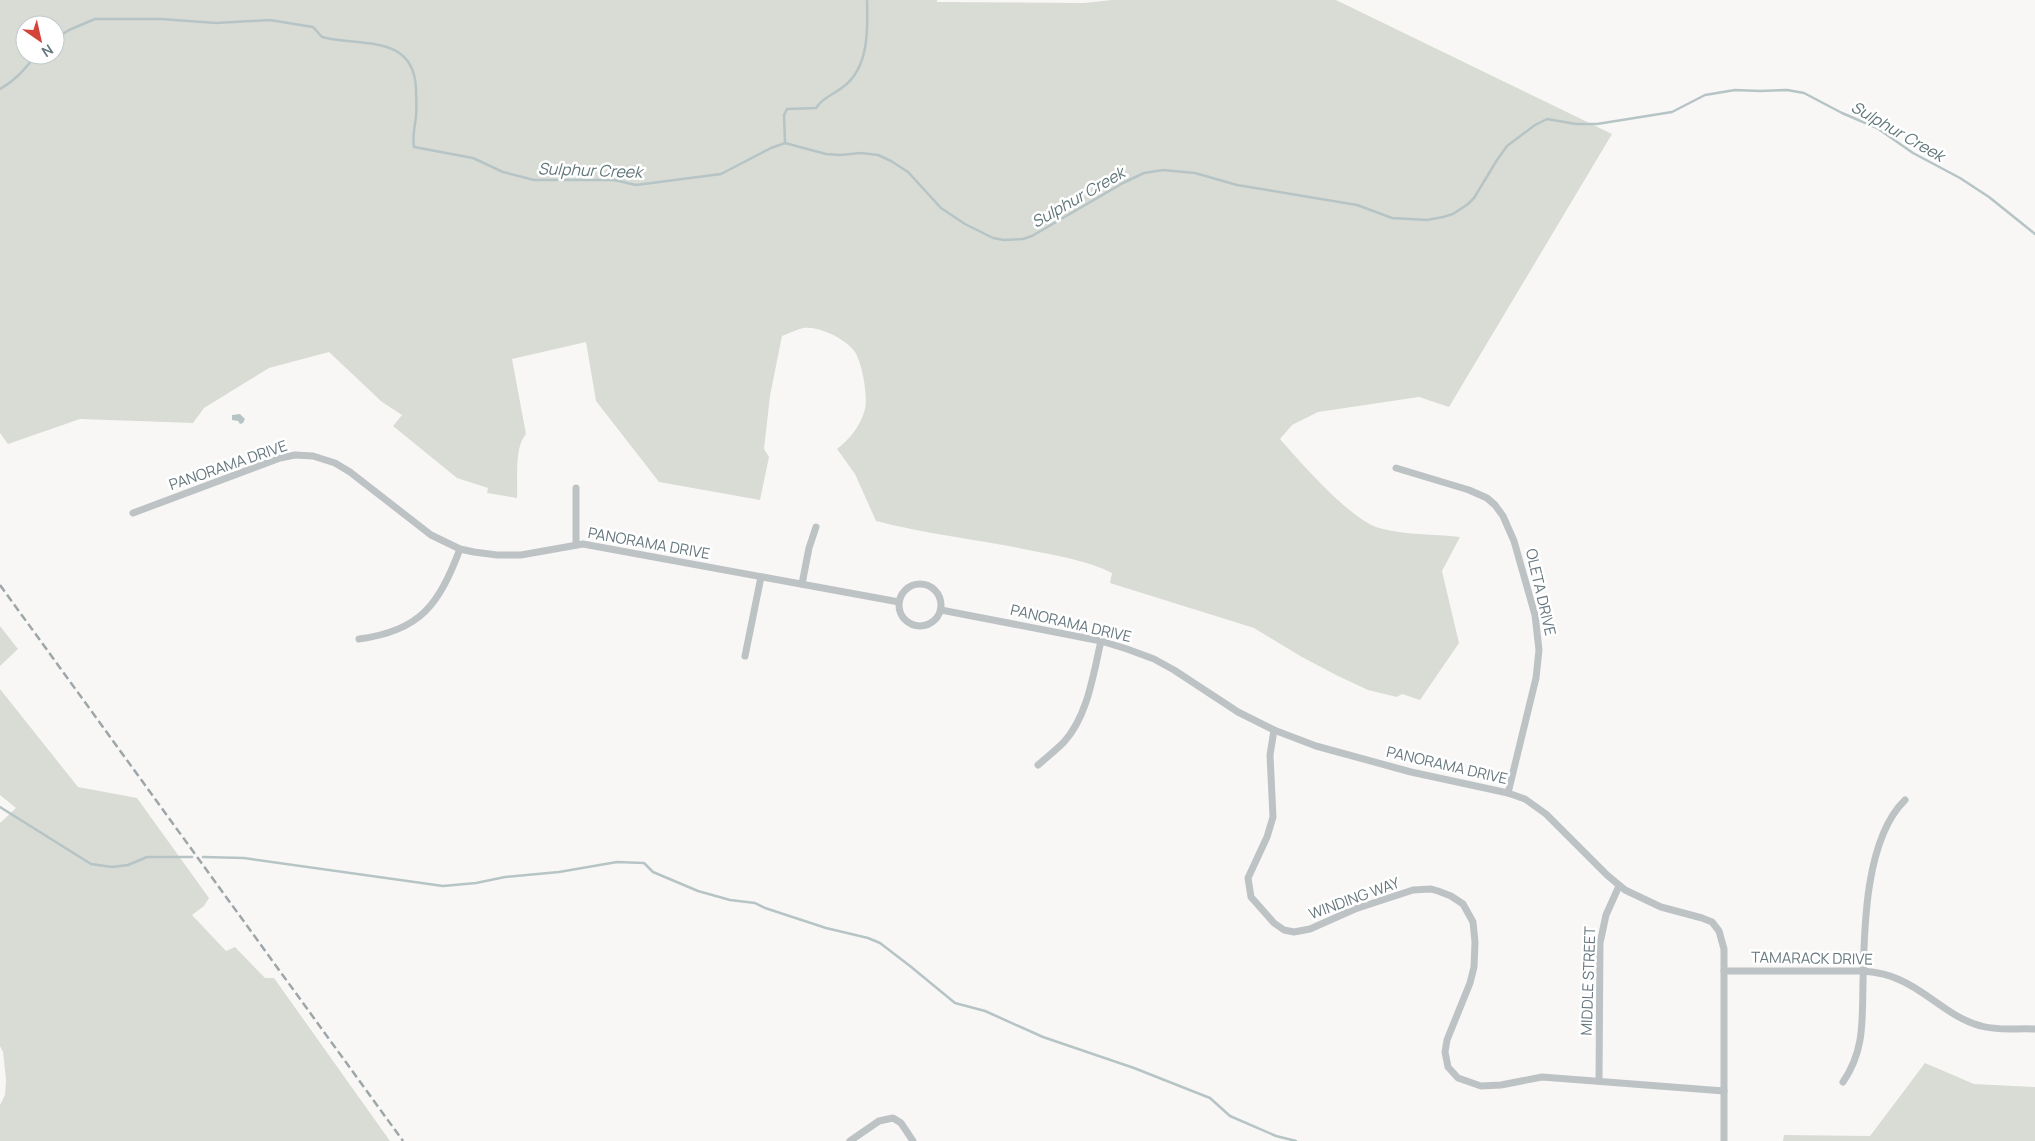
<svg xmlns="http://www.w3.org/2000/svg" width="2035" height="1141" font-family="Manrope,sans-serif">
	<rect width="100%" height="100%" fill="#f8f7f5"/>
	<g fill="#d9dcd5" fill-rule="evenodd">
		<path d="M0,0H937V2L1084,3L1112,0H1336L1612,134L1449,407L1419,397L1318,412L1292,425L1280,439C1300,462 1351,520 1379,528C1404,535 1434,534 1460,537L1442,571L1459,643L1420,700L1402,694L1397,697L1368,690L1336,675L1302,657L1254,628L1110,583L1112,573C1087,561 1065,557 1038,552C984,540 929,535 876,521L855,474L837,449C850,439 861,425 865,409C868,395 862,363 855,352C846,339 819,326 804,328C797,329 788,334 782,336L770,396L764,449L769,457L760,500L659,482L596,401L586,342L512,359L526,434C514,447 518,480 517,498L487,493L488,488L457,478L393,426L402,415L382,402L329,352L269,368L204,408L193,423L80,419L8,444L0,433ZM25,25H55V55H25Z"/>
		<path d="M0,626L18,649L0,666Z"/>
		<path d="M0,689L78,787L137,798L209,898L204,906L192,915L226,951L235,947L265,978H274L390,1141H0V1105L5,1095L6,1080L3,1052L0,1046V823L16,808L0,795Z"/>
		<path d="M1925,1063L1974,1084L2035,1087V1141H1783L1784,1135L1870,1136Z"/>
	</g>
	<path fill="#b6c4c6" d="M240,414L245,419L243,423L240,424L238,421L232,420V415Z"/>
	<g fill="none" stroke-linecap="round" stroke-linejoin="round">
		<g stroke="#b6c4c6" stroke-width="2.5">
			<path d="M55,39L69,30L95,19H161L216,23L270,20L313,27L322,37C359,47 414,33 416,89C416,98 417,108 416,116C415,128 412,134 414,147L473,158L503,172L534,180H614L636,185L721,174L771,148L785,143L826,154L840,155L861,153L878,155L891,161L908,172L941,208L965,224L993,238L1004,240L1023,239L1032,236L1123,183L1144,173L1163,170L1195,173L1237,185L1357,205L1392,218L1427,220L1443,217L1453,214L1468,204L1474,198L1497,160L1507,146L1535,125L1547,119L1576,124H1597L1672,112L1705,95L1735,90L1760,91L1787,90L1804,93L1842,113L1877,128L1913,153L1960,178L1989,197L2035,234"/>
			<path d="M0,89C16,80 25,69 36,55"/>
			<path d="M785,143L784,115L787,109L816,108C823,97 833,95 843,87C869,68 868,29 867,0"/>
			<path d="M0,807L91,864L112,867L128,865L147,857H192"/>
			<path d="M203,857L244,858L443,886L476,883L505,877L559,872L617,862L644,863L653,872L698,891L730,900L755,903L765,908L826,928L868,938L880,943L910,966L955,1003L985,1011L1043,1037L1134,1068L1210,1098L1230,1116L1276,1136L1296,1141"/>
		</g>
		<g stroke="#bdc3c5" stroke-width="7">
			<path d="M1396,468L1469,490L1487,498L1495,505L1503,516L1514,541L1535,615L1539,650L1536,678L1508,793"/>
			<path d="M576,488V544"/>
			<path d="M133,513L280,458L295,455L313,456L335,463L350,472L431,535L460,549L474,552L497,555H521L583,544L899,602"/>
			<circle cx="920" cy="605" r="21"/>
			<path d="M802,584L809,548L816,527"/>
			<path d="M941,610L1101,641L1127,649L1154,659L1174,670L1238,712L1274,730L1316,746L1411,772L1508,793L1525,799L1546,814L1607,875L1625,890L1661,907L1702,918L1712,922L1719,931L1724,949V1141"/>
			<path d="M359,639C421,631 439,604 460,549"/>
			<path d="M745,656L761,577"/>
			<path d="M1274,730L1270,755L1273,817L1267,837L1248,878L1251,897L1274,923L1284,930L1294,932L1310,929L1355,909L1413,890L1431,889L1438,891L1451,896L1463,904L1473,922L1475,942L1474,967L1470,983L1447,1040L1445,1052L1448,1067L1458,1078L1481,1086L1501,1085L1542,1077L1724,1091"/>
			<path d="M1038,765C1046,758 1056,750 1064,742C1088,715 1093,675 1101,641"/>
			<path d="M1724,971H1863C1876,972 1888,974 1900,980C1928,992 1950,1018 1981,1026C1998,1031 2017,1028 2035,1029"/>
			<path d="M1599,1081L1600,943L1606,915L1619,886"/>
			<path d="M1843,1082C1865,1050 1862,1020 1863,983C1864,929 1865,839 1905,800"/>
			<path d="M850,1141L879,1121L893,1118L901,1123L913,1141"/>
		</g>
		<path stroke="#9ea6aa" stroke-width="2.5" stroke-dasharray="8 4" stroke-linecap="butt" d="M0,585L403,1141"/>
	</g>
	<g text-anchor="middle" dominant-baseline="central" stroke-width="5" stroke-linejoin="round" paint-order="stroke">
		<g font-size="15" fill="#66777e" stroke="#fff">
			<text transform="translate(228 465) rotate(-19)">PANORAMA DRIVE</text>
			<text transform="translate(649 543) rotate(10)">PANORAMA DRIVE</text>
			<text transform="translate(1541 592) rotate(77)">OLETA DRIVE</text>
			<text transform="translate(1071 623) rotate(13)">PANORAMA DRIVE</text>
			<text transform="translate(1447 765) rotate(13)">PANORAMA DRIVE</text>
			<text transform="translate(1354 898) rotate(-20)">WINDING WAY</text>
			<text transform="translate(1812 958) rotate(1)">TAMARACK DRIVE</text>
			<text transform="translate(1588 981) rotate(-88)">MIDDLE STREET</text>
		</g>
		<g font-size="16" font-style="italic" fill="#607678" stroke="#fff">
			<text transform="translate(1898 131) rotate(30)">Sulphur Creek</text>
			<text transform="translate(590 170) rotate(2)">Sulphur Creek</text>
			<text transform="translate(1078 197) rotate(-30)">Sulphur Creek</text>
		</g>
	</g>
	<g transform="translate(40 40) rotate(146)"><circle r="24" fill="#ffffff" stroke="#c2c9cb"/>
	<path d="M0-4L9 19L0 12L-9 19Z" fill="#d44539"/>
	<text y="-8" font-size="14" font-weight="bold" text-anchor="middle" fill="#66777e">N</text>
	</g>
</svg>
